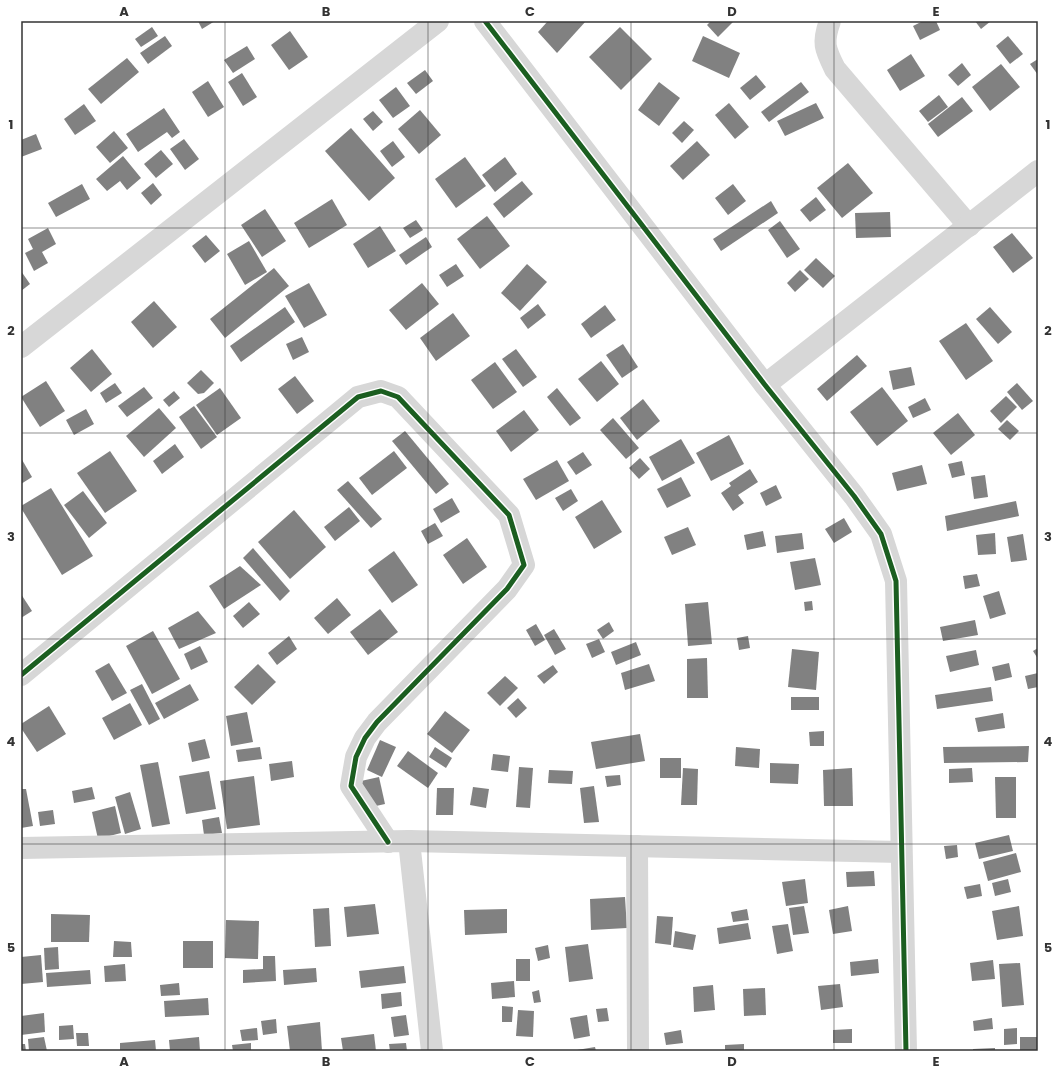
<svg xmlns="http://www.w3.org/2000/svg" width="1059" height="1072" font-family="Poppins,sans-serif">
	<rect width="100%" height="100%" fill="#fff"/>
	<g fill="#818181">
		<path d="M198,21H215L202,29Z"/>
		<path d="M548,21H586L557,53L538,32Z"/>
		<path d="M711,21H734L718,37L707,25Z"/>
		<path d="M923,21H936L940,30L920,40L913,26Z"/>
		<path d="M975,21H991L981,29Z"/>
		<path d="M152,27L158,36L141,47L135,39Z"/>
		<path d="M620,27L652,59L621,90L589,57Z"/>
		<path d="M290,31L308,57L289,70L271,45Z"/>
		<path d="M165,36L172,46L148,64L140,53Z"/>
		<path d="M703,36L740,53L729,78L692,61Z"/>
		<path d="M1008,36L1023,54L1010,64L996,46Z"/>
		<path d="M247,46L255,59L233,73L224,60Z"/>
		<path d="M911,54L925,76L900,91L887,70Z"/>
		<path d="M127,58L139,72L101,104L88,89Z"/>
		<path d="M1038,59V75L1030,64Z"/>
		<path d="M962,63L971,75L958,86L948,75Z"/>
		<path d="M1001,64L1020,87L990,111L972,87Z"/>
		<path d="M425,70L433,81L416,94L407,83Z"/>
		<path d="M242,73L257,97L243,106L228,82Z"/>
		<path d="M756,75L766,87L750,100L740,88Z"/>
		<path d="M208,81L224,107L208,117L192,92Z"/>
		<path d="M659,82L680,98L659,126L638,110Z"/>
		<path d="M801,82L809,92L769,122L761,112Z"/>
		<path d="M396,87L410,106L393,118L379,100Z"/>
		<path d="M939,95L948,107L928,122L919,111Z"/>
		<path d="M962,97L973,111L938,137L928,124Z"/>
		<path d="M729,103L749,127L735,139L715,115Z"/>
		<path d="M816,103L824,118L785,136L777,121Z"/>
		<path d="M84,104L96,121L75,135L64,119Z"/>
		<path d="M164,108L180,132L172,138L167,132L138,152L126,134Z"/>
		<path d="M420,110L441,135L419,154L398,129Z"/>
		<path d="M373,111L383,122L373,131L363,119Z"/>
		<path d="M684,121L694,130L682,143L672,133Z"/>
		<path d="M351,128L395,178L369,201L325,151Z"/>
		<path d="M114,131L128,148L110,163L96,147Z"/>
		<path d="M36,134L42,149L21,157V140Z"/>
		<path d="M184,139L199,159L185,170L170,149Z"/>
		<path d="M393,141L405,157L392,167L380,151Z"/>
		<path d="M697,141L710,155L683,180L670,166Z"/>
		<path d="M161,150L173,164L156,178L144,164Z"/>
		<path d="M123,156L141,178L127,190L120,181L107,191L96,179Z"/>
		<path d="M465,157L486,186L456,208L435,179Z"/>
		<path d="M505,157L517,174L495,192L482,175Z"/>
		<path d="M848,163L873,193L842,218L817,188Z"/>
		<path d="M522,181L533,194L504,218L493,204Z"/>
		<path d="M153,183L162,195L151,205L141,193Z"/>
		<path d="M82,184L90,199L56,217L48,203Z"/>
		<path d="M733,184L746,201L728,215L715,198Z"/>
		<path d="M816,197L826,210L810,222L800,210Z"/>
		<path d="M332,199L347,225L309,248L294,223Z"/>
		<path d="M771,201L778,213L721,251L713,239Z"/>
		<path d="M265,209L286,241L262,257L241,225Z"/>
		<path d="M890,212L891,237L856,238L855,213Z"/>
		<path d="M487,216L510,246L480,269L457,239Z"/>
		<path d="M416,220L423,230L410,238L403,228Z"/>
		<path d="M780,221L800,249L787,258L768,230Z"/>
		<path d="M380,226L396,251L368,268L353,244Z"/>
		<path d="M48,228L56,244L42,252L48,263L34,271L25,253L33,249L28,239Z"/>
		<path d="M1012,233L1033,258L1013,273L993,247Z"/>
		<path d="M206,235L220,251L205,263L192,246Z"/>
		<path d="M426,237L432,247L406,265L399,255Z"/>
		<path d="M249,241L267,272L245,285L227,254Z"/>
		<path d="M816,258L835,276L823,288L804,270Z"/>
		<path d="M456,264L464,276L447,287L439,275Z"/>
		<path d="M527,264L547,282L520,311L501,293Z"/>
		<path d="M274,268L289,286L225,338L210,319Z"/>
		<path d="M800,270L809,279L795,292L787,283Z"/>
		<path d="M21,271L30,284L21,291Z"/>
		<path d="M309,283L327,315L304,328L285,296Z"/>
		<path d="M422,283L439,304L406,330L389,310Z"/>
		<path d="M154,301L177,327L153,348L131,322Z"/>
		<path d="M538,304L546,315L528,329L520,318Z"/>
		<path d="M605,305L616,320L591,338L581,324Z"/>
		<path d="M285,307L295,322L241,362L230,346Z"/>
		<path d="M990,307L1012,332L998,344L976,319Z"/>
		<path d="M453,313L470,336L436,361L420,338Z"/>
		<path d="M966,323L993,361L966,380L939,341Z"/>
		<path d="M302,337L309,352L293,360L286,344Z"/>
		<path d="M623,344L638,367L622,378L606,355Z"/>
		<path d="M92,349L112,374L91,392L70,368Z"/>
		<path d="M516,349L537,377L523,387L502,359Z"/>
		<path d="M857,355L867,366L827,401L817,389Z"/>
		<path d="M601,361L619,384L597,402L578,379Z"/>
		<path d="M495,362L517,392L493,409L471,380Z"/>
		<path d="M911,367L915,385L893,390L889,371Z"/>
		<path d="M201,370L214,383L204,393L198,394L187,383Z"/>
		<path d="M295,376L314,401L297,414L278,389Z"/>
		<path d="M46,381L65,411L40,427L21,397Z"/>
		<path d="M115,383L122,393L106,403L100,393Z"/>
		<path d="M1017,383L1033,401L1022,410L1007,392Z"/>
		<path d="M144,387L153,398L127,417L118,406Z"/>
		<path d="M882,387L908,421L877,446L850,412Z"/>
		<path d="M220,388L241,418L217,435L196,405Z"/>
		<path d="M557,388L581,418L570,426L547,397Z"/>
		<path d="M174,391L180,398L169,407L163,400Z"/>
		<path d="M1006,396L1017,407L1001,423L990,411Z"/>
		<path d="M925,398L931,410L913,418L908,407Z"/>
		<path d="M643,399L660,421L637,440L620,418Z"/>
		<path d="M194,406L217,437L201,449L179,417Z"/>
		<path d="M159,408L176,428L144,457L126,436Z"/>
		<path d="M86,409L94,424L74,435L66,420Z"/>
		<path d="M524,410L539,430L511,452L496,431Z"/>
		<path d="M958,413L975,435L951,455L933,433Z"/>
		<path d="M613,418L639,448L626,459L600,430Z"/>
		<path d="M1007,420L1019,431L1010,440L998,429Z"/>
		<path d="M405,431L449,484L436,494L392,441Z"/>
		<path d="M729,435L744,464L711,481L696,453Z"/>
		<path d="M681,439L695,463L662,481L649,457Z"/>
		<path d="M175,444L184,457L162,474L153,461Z"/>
		<path d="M110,451L137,491L105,513L77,473Z"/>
		<path d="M394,451L407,468L372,495L359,478Z"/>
		<path d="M583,452L592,465L576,475L567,462Z"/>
		<path d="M21,458L32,477L21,484Z"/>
		<path d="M640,458L650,469L639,479L629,468Z"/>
		<path d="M557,460L569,481L536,500L523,479Z"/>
		<path d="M962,461L965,475L952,478L948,464Z"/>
		<path d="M922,465L927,484L897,491L892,473Z"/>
		<path d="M750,469L758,482L738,495L744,503L733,511L721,493L731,486L729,483Z"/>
		<path d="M985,475L988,497L974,499L971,477Z"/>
		<path d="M681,477L691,496L667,508L657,489Z"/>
		<path d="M348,481L382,519L371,528L337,490Z"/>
		<path d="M776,485L782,498L766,506L760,493Z"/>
		<path d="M51,488L93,556L62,575L21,508V506Z"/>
		<path d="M571,489L578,501L563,511L555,498Z"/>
		<path d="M83,491L107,523L89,538L64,505Z"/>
		<path d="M452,498L460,512L441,523L433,509Z"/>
		<path d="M602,500L622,532L594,549L575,517Z"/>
		<path d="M1016,501L1019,516L947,531L945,516Z"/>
		<path d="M349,507L360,521L335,541L324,527Z"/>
		<path d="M294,510L326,547L290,579L258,542Z"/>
		<path d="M844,518L852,532L834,543L825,529Z"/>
		<path d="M435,523L443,536L428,544L421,531Z"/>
		<path d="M688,527L696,545L672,555L664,537Z"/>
		<path d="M763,531L766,546L747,550L744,535Z"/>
		<path d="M802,533L804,549L777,553L775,536Z"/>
		<path d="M995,533L996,554L978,555L976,535Z"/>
		<path d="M1023,534L1027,560L1011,562L1007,537Z"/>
		<path d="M467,538L487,567L463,584L443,555Z"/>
		<path d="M253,548L290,591L280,601L243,558Z"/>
		<path d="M394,551L418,585L392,603L368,570Z"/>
		<path d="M815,558L821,585L795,590L790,562Z"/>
		<path d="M240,566L261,585L224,609L209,586Z"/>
		<path d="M977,574L980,586L965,589L963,576Z"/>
		<path d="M999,591L1006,614L990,619L983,596Z"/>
		<path d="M21,594L32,611L21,618Z"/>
		<path d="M337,598L351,615L328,634L314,618Z"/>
		<path d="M812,601L813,610L805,611L804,602Z"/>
		<path d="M249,602L260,614L243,628L233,616Z"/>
		<path d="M708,602L712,644L688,646L685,604Z"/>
		<path d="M380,609L398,632L368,655L350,632Z"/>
		<path d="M198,611L216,633L179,649L168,628Z"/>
		<path d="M975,620L978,635L943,641L940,627Z"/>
		<path d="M609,622L614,631L603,639L597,630Z"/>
		<path d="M536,624L545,640L535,646L526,630Z"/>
		<path d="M554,629L566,649L555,655L544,635Z"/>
		<path d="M153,631L180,679L152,694L126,646Z"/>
		<path d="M289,636L297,649L277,665L268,653Z"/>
		<path d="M748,636L750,648L739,650L737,638Z"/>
		<path d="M599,639L605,652L592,658L586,644Z"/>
		<path d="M636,642L641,655L616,665L611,652Z"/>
		<path d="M200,646L208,662L191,670L184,654Z"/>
		<path d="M1038,648V659L1033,651Z"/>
		<path d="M792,649L819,652L816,690L788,687Z"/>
		<path d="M976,650L979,665L950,672L946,656Z"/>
		<path d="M707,658L708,698H687V659Z"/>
		<path d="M109,663L127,693L112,701L95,671Z"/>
		<path d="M1009,663L1012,677L995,681L992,667Z"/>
		<path d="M258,664L276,682L252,705L234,687Z"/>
		<path d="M649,664L655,681L625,690L621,673Z"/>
		<path d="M553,665L558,672L544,684L537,676Z"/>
		<path d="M1038,673V687L1028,689L1025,676Z"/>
		<path d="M505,676L518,688L500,706L487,693Z"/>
		<path d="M142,684L160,719L149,725L130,690Z"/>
		<path d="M190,684L199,700L164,719L155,703Z"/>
		<path d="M991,687L993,701L937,709L935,695Z"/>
		<rect x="791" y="697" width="28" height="13"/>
		<path d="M518,698L527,708L516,718L507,708Z"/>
		<path d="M130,703L142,725L114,740L102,718Z"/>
		<path d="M49,706L66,734L37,752L21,728V724Z"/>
		<path d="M445,711L470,730L452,753L427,734Z"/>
		<path d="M247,712L253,742L231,746L226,716Z"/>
		<path d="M1003,713L1005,728L978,732L975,718Z"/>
		<path d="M824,731V746H810L809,732Z"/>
		<path d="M640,734L645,761L596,769L591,742Z"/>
		<path d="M205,739L210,758L192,762L188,743Z"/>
		<path d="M380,740L396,747L382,777L367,770Z"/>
		<path d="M1029,746L1028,762L944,763L943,747Z"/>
		<path d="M260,747L262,759L238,762L236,750Z"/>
		<path d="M435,747L452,758L446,768L429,757Z"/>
		<path d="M736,747L760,749L759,768L735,766Z"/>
		<path d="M408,751L438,773L428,788L397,766Z"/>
		<path d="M493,754L510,756L508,772L491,770Z"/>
		<rect x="660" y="758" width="21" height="20"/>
		<path d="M292,761L294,777L271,781L269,764Z"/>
		<path d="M158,762L170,824L152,827L140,765Z"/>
		<path d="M770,763L799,764L798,784L770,783Z"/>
		<path d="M519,767L533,768L530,808L516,807Z"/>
		<path d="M683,768L698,769L697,805H681Z"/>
		<path d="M852,768L853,806H824L823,770Z"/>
		<path d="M972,768L973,782L949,783V769Z"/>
		<path d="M549,770L573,771L572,784L548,783Z"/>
		<path d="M209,771L216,809L186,814L179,776Z"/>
		<path d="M620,775L621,785L607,787L605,776Z"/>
		<path d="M254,776L260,825L227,829L220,781Z"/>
		<path d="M379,777L385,804L367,808L361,781Z"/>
		<path d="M995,777H1016V818H996Z"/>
		<path d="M594,786L599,822L584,823L580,788Z"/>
		<path d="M92,787L95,799L74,803L72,791Z"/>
		<path d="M473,787L489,789L486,808L470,805Z"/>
		<path d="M437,788H454L453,815H436Z"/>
		<path d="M21,789H26L33,826L21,828Z"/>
		<path d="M130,792L141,829L125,834L115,797Z"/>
		<path d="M115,806L121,833L98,839L92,812Z"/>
		<path d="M53,810L55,824L40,826L38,812Z"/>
		<path d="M219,817L222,833L204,835L202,820Z"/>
		<path d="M1009,835L1013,851L979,859L975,843Z"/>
		<path d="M957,845L958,857L946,859L944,846Z"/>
		<path d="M1016,853L1021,872L988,881L983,862Z"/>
		<path d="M874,871L875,886L847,887L846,872Z"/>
		<path d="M805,879L808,903L786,906L782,882Z"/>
		<path d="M1008,879L1011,892L995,896L992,883Z"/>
		<path d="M980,884L982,896L967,899L964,887Z"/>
		<path d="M625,897L627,928L591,930L590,899Z"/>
		<path d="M375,904L379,934L347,937L344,907Z"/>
		<path d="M804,906L809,933L793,935L789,908Z"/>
		<path d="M848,906L852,931L833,934L829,910Z"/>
		<path d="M1019,906L1023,936L997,940L992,911Z"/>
		<path d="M329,908L331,946L315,947L313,909Z"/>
		<path d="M507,909V933L465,935L464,910Z"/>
		<path d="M747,909L749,920L733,922L731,912Z"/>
		<path d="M51,914L90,915L89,942H51Z"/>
		<path d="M657,916L673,917L671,945L655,943Z"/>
		<path d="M226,920L259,921L258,959L225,958Z"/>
		<path d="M748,923L751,939L719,944L717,928Z"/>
		<path d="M788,924L793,951L777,954L772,926Z"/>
		<path d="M675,931L696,935L693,950L673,947Z"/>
		<path d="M114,941L131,942L132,957H113Z"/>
		<rect x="183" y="941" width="30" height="27"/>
		<path d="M588,944L593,979L569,982L565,947Z"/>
		<path d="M548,945L550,958L538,961L535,948Z"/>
		<path d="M58,947L59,969L45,970L44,948Z"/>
		<path d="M41,955L43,982L21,984V957Z"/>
		<path d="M263,956H275L276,981L243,983V970L263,969Z"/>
		<rect x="516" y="959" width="14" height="22"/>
		<path d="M878,959L879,973L851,976L850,962Z"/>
		<path d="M993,960L995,979L972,981L970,963Z"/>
		<path d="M1020,963L1024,1005L1002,1007L999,964Z"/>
		<path d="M125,964L126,981L105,982L104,966Z"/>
		<path d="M404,966L406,983L361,988L359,971Z"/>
		<path d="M316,968L317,982L284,985L283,970Z"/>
		<path d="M90,970L91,984L47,987L46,973Z"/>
		<path d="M514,981L515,997L492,999L491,983Z"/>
		<path d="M179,983L180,995L161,996L160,985Z"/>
		<path d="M840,984L843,1007L821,1010L818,986Z"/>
		<path d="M713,985L715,1010L694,1012L693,987Z"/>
		<path d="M765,988L766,1015L744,1016L743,989Z"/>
		<path d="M539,990L541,1002L534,1003L532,992Z"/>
		<path d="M401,992L402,1006L382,1009L381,994Z"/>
		<path d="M208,998L209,1015L165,1017L164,1001Z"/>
		<path d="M502,1006L513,1007L512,1022H502Z"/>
		<path d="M607,1008L609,1021L598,1022L596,1009Z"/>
		<path d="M518,1010L534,1011L533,1037L516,1036Z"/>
		<path d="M44,1013L45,1032L21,1035V1016Z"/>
		<path d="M406,1015L409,1035L394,1037L391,1017Z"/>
		<path d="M587,1015L590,1036L574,1039L570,1018Z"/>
		<path d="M992,1018L993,1029L974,1031L973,1021Z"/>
		<path d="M276,1019L277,1033L263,1035L261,1021Z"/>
		<path d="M320,1022L322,1051H290L287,1026Z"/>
		<path d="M73,1025L74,1039L59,1040V1026Z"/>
		<path d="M257,1028L258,1040L242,1041L240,1030Z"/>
		<path d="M1017,1028V1044L1004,1045V1029Z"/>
		<path d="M852,1029V1043H833V1030Z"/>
		<path d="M681,1030L683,1043L666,1045L664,1033Z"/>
		<path d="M76,1033H88L89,1046H77Z"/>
		<path d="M374,1034L376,1051H343L341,1038Z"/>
		<path d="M44,1037L47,1051H29L28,1039Z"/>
		<path d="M199,1037L200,1051H170L169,1040Z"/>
		<rect x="1020" y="1037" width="17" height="14"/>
		<path d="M155,1040L156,1051H120V1043Z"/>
		<path d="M251,1043V1051H233L232,1045Z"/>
		<path d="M406,1043L407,1051H390L389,1044Z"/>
		<path d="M21,1044H25L26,1051H21Z"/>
		<path d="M744,1044V1051H725V1045Z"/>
		<path d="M595,1047L596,1051H577V1050Z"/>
		<path d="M995,1048V1051H973V1049Z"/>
	</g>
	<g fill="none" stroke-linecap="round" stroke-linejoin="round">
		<g stroke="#d7d7d7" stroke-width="22">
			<path d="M485,21L765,385L854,496L881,534L896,581L906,1051"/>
			<path d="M830,21C822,43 825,49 835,69L969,226"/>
			<path d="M21,347L438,21"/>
			<path d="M765,385L1038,171"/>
			<path d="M21,675L358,397L381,391L398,397L509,515L524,565L507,589L377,722L365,738L356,757L351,786L388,842"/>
			<path d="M409,841L432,1051"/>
			<path d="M637,846L638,1051"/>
			<path d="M21,848L409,841L901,852"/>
		</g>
		<defs>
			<g id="cycleway">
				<path d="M485,21L765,385L854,496L881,534L896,581L906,1051"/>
				<path d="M21,675L358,397L381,391L398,397L509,515L524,565L507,589L377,722L365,738L356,757L351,786L388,842"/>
			</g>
		</defs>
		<use href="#cycleway" stroke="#fff" stroke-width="8"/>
		<use href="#cycleway" stroke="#1b5e20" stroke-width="5"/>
	</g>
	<path fill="none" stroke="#333" stroke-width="1" stroke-opacity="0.55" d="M225,21V1051M428,21V1051M631,21V1051M834,21V1051M21,228H1038M21,433H1038M21,639H1038M21,844H1038"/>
	<rect width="1059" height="1072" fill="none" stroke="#ffffff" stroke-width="44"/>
	<rect x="22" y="22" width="1015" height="1028" fill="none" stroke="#333" stroke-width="1.5"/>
	<g font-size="13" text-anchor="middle" font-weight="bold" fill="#333">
		<text x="124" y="16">A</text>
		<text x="326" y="16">B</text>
		<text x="530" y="16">C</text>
		<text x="732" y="16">D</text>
		<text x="936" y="16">E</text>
		<text x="11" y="129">1</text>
		<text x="1048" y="129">1</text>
		<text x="11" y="335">2</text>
		<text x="1048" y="335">2</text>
		<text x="11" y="541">3</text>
		<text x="1048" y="541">3</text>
		<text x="11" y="746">4</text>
		<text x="1048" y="746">4</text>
		<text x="11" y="952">5</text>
		<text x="1048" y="952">5</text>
		<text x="124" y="1066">A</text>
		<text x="326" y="1066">B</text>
		<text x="530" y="1066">C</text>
		<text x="732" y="1066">D</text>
		<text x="936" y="1066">E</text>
	</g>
</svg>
